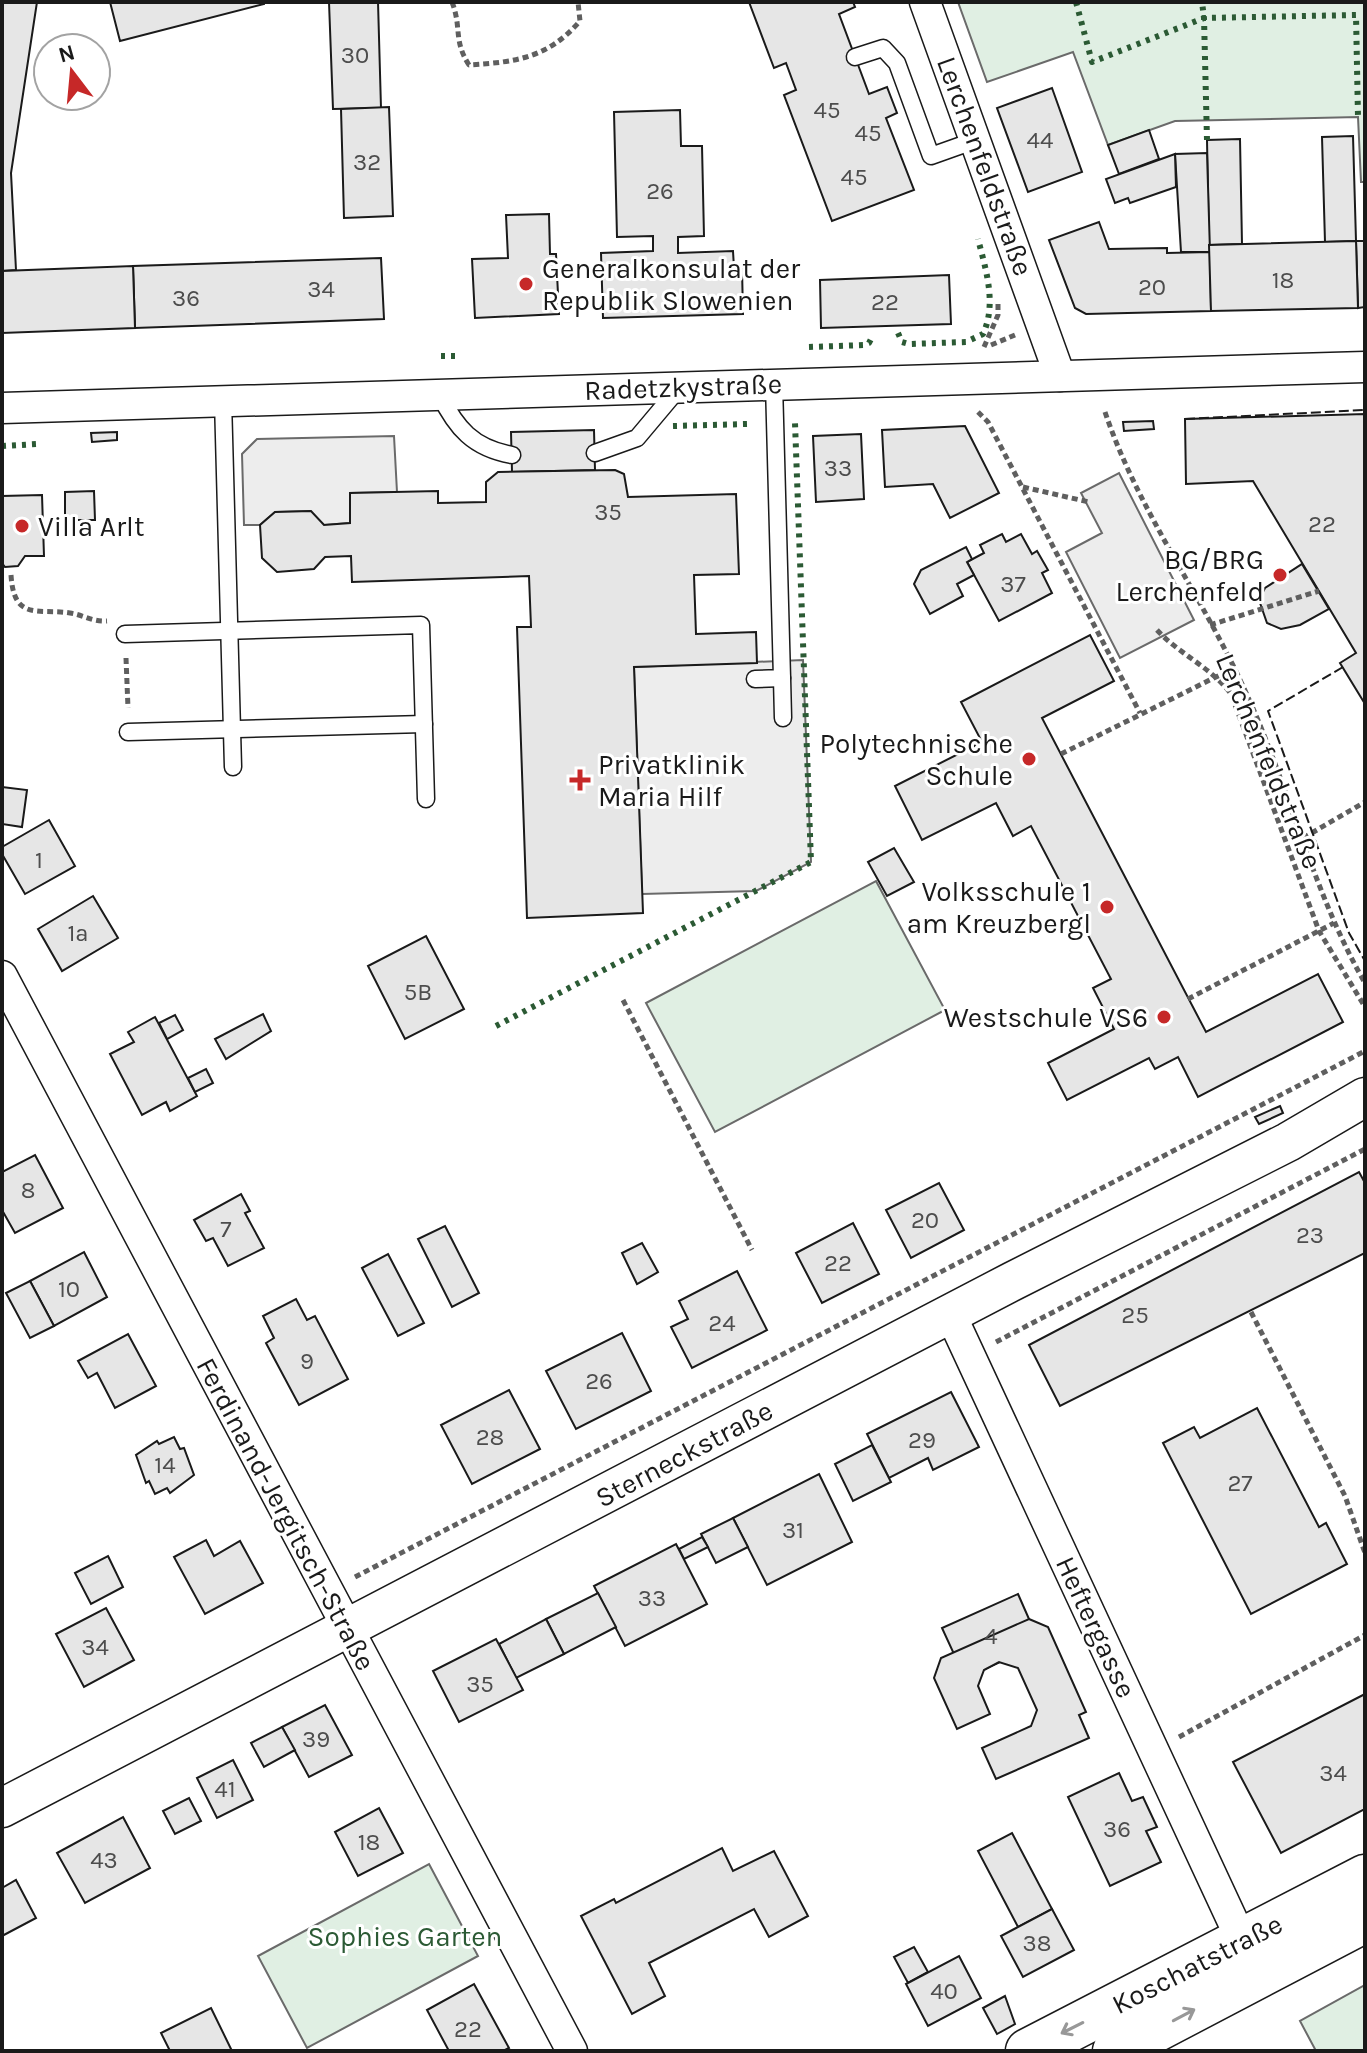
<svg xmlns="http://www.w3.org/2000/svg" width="1367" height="2053" font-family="Karla,sans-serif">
	<rect width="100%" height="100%" fill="#fff"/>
	<g fill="#e0efe3" stroke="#6a6a6a" stroke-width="2">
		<path d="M958,2H1365V182H1361L1358,117L1175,121L1108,145L1073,52L987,82Z"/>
		<path d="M876,881L945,1010L715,1132L646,1003Z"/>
		<path d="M429,1864L478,1956L307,2048L258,1956Z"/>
		<path d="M1365,1985V2051H1316L1300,2021Z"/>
	</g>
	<g fill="#ededed" stroke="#6a6a6a" stroke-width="2">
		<path d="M394,436L397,492L350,493V523L324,525L310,511L275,512L260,525H244L242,454L257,439Z"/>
		<path d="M1119,473L1194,620L1120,658L1066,552L1102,533L1081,493Z"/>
		<path d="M803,660L811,862L756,891L642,894L634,667Z"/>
	</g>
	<g fill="#e6e6e6" stroke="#1a1a1a" stroke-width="2">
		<path d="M2,2H37L11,173L16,270L2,271Z"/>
		<path d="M110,2H264V4L120,41Z"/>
		<path d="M329,2H378L381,108L333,109Z"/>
		<path d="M749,2H853L855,7L839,14L869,94L887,87L897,113L886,118L914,190L832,221L784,95L796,90L786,63L774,68Z"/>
		<path d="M1052,88L1082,172L1028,192L997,108Z"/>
		<path d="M389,107L393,216L344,218L341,109Z"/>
		<path d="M680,110L681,146H702L704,236L678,237V253L733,251L734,268H742L743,314L603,318L601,253L653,251V236L617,237L614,112Z"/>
		<path d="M1149,130L1159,159L1119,174L1108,145Z"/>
		<path d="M1353,136L1356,241L1325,242L1322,137Z"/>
		<path d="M1240,139L1242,244L1209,245L1207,140Z"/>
		<path d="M1207,153L1210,252H1181L1175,154Z"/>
		<path d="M1175,154L1176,187L1130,203L1128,198L1115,203L1106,179Z"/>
		<path d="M549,214L550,254H556L559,314L475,318L472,259L508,258L506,215Z"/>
		<path d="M1099,222L1109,249L1167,248V253L1210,252L1211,311L1086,314L1075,308L1049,240Z"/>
		<path d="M1356,241H1365V307L1358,308Z"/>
		<path d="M1356,241L1358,308L1211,311L1209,245Z"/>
		<path d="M381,258L384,319L135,328L133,266Z"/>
		<path d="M133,266L135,328L2,333V271Z"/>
		<path d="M949,275L951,324L821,328L820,280Z"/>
		<path d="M1365,414V704L1340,663L1356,653L1253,481L1186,484L1185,419Z"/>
		<path d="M1153,421L1154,429L1124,431L1123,422Z"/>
		<path d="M965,426L999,493L950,518L933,484L885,487L882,430Z"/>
		<path d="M594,430L595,470L512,472L511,432Z"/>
		<path d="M117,432V440L92,442L91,433Z"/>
		<path d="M861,434L864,499L816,502L813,436Z"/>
		<path d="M615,470L624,474L628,497L736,494L739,574L694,575L696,634L756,632L757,663L634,667L643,913L527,918L517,627H531L529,576L352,582L351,556L325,557L314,569L277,572L262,558L260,525L275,512L311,511L324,525L350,523V493L438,491V503L486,502V482L498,472Z"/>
		<path d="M94,491L95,520H65V492Z"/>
		<path d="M42,495L44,556H25L18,566L5,567L2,563V496Z"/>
		<path d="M1002,534L1006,542L1021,534L1032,554L1037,551L1048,570L1042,573L1052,593L999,621L967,562L984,553L980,545Z"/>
		<path d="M966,547L972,559L967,562L974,575L957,584L963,596L930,614L914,584L921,570Z"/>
		<path d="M1302,564L1329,609L1300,625L1281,629L1267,623L1259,600L1265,588Z"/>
		<path d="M1090,635L1114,681L1042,718L1206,1032L1318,974L1343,1022L1198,1097L1178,1057L1155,1069L1149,1058L1067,1100L1048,1063L1114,1029L1093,988L1111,979L1031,826L1013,836L996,803L922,840L895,786L982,742L961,702Z"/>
		<path d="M2,787L27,790L22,827L2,824Z"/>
		<path d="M49,820L75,866L25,894L2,854V847Z"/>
		<path d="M894,848L914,882L887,896L868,862Z"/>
		<path d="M93,896L118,938L62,971L38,929Z"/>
		<path d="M426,936L464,1009L405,1039L368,966Z"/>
		<path d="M263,1014L271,1031L226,1059L215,1039Z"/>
		<path d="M175,1015L183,1030L167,1039L159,1023Z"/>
		<path d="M155,1017L197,1096L170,1111L166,1102L142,1115L110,1054L134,1042L128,1032Z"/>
		<path d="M206,1069L213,1083L195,1092L188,1078Z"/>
		<path d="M1280,1106L1283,1113L1259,1124L1255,1117Z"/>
		<path d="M35,1155L63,1208L15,1233L2,1210V1172Z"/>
		<path d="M1359,1172L1365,1183V1253L1060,1406L1029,1345Z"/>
		<path d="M939,1183L964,1230L911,1258L886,1210Z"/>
		<path d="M241,1194L250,1211L245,1213L264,1248L228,1266L213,1238L206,1241L194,1220Z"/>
		<path d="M853,1223L879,1274L822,1303L796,1253Z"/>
		<path d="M445,1226L479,1293L452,1307L418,1239Z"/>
		<path d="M642,1243L658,1272L637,1284L622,1253Z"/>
		<path d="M84,1252L107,1297L54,1326L30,1281Z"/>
		<path d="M388,1254L424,1323L398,1336L362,1268Z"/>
		<path d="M737,1271L767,1330L692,1368L671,1327L688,1319L679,1301Z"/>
		<path d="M30,1281L54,1326L30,1338L6,1293Z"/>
		<path d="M296,1299L307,1320L315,1316L348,1379L299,1405L266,1343L274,1338L263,1316Z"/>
		<path d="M622,1333L651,1391L576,1429L546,1371Z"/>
		<path d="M128,1334L156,1386L115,1408L97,1373L88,1378L78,1361Z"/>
		<path d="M509,1390L540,1449L472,1484L441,1425Z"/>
		<path d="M951,1392L979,1447L933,1470L928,1458L889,1478L867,1434Z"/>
		<path d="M1257,1408L1319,1527L1326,1523L1347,1564L1251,1614L1163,1443L1194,1427L1200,1438Z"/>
		<path d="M174,1437L180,1449L184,1448L194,1475L170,1493L167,1488L155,1494L149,1481L146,1483L136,1455L157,1441L159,1444Z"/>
		<path d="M872,1445L891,1482L853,1501L835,1464Z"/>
		<path d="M819,1474L852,1542L767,1585L733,1518Z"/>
		<path d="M733,1518L748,1547L716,1563L701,1534Z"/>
		<path d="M702,1537L708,1547L684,1559L679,1549Z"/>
		<path d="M206,1540L214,1556L240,1541L263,1583L205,1614L174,1557Z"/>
		<path d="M676,1544L707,1604L625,1646L594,1586Z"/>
		<path d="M108,1556L123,1587L91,1604L75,1573Z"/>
		<path d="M598,1593L616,1627L564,1654L546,1619Z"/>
		<path d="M1018,1594L1040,1644L965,1678L942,1628Z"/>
		<path d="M106,1608L134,1660L84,1687L56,1634Z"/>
		<path d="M546,1619L564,1654L516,1678L499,1644Z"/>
		<path d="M1029,1619L1048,1627L1086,1712L1079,1715L1089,1738L996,1779L982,1748L1031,1726L1037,1710L1018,1668L999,1662L984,1670L978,1686L990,1714L957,1729L934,1678L941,1658Z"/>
		<path d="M496,1639L523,1690L459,1722L433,1671Z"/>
		<path d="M1365,1694V1809L1281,1853L1233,1762Z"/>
		<path d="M325,1705L352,1755L309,1777L282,1727Z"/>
		<path d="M282,1727L295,1750L264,1767L251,1743Z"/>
		<path d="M233,1760L253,1800L217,1818L197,1778Z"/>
		<path d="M1119,1773L1132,1801L1143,1797L1157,1827L1146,1831L1161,1862L1110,1886L1068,1797Z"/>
		<path d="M189,1798L201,1821L175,1834L163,1811Z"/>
		<path d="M379,1808L403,1853L358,1876L335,1832Z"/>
		<path d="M123,1817L150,1868L85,1903L57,1853Z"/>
		<path d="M1012,1833L1052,1909L1018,1927L978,1851Z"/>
		<path d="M722,1848L733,1871L774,1851L808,1916L769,1937L754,1909L649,1963L665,1996L632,2014L581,1916L614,1899L616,1903Z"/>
		<path d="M16,1880L36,1918L2,1936V1888Z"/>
		<path d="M1052,1909L1074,1950L1023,1977L1001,1936Z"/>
		<path d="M914,1947L928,1972L908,1983L894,1957Z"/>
		<path d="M959,1956L981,1998L928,2026L906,1984Z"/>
		<path d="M474,1984L509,2048L503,2051H449L427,2010Z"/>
		<path d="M1005,1996L1015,2024L997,2034L983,2008Z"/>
		<path d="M211,2008L232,2051H170L161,2033Z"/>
	</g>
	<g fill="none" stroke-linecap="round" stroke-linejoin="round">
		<defs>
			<g id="service">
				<path d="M855,57L883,48L897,63L931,156L976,140"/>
				<path d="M440,395C456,428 473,448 512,455"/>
				<path d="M223,400L233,767"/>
				<path d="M595,453L637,438L679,388"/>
				<path d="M125,634L421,625L426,799"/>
				<path d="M782,678L783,718"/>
				<path d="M755,679L782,678L774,384"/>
				<path d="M128,732L424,724"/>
			</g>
			<g id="minor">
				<path d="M925,2L1060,376"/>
				<path d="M2,408L1365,367"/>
				<path d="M2,976L572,2051"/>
				<path d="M950,1313L1242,1941"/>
			</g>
			<path id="tertiary" d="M2,1808L1013,1281L1288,1142L1365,1097"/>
			<g id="secondary">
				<path d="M1028,2051L1365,1877"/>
				<path d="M1115,2051L1365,1920"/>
			</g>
		</defs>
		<use href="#service" stroke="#1a1a1a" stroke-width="19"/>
		<use href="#minor" stroke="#1a1a1a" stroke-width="33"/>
		<use href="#tertiary" stroke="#1a1a1a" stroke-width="41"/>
		<use href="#secondary" stroke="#1a1a1a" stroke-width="47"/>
		<g stroke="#5f5f5f" stroke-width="5" stroke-dasharray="6 4" stroke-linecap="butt">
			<path d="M452,2C462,28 453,40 469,65C516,62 548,58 580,21L578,2"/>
			<path d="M991,345L1015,335"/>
			<path d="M984,347L998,315V304"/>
			<path d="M978,412L988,422L1140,713"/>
			<path d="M1105,412C1139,513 1204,598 1247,695C1290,789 1313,893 1365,983"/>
			<path d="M1023,487L1089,502"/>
			<path d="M11,575C14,622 38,608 70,613C84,615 92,622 107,621"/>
			<path d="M1210,625L1319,591"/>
			<path d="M1157,630C1179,654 1212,668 1231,694L1319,931L1365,1007"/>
			<path d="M126,658L128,708"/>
			<path d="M1061,754L1234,668"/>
			<path d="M1303,838L1365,802"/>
			<path d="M1188,999L1334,923"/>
			<path d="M623,1000L752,1250"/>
			<path d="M1251,1312L1345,1496L1365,1553"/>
			<path d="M996,1342L1365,1149"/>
			<path d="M355,1577L1365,1051"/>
			<path d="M1179,1737L1365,1635"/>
		</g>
		<use href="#service" stroke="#fff" stroke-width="16"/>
		<use href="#minor" stroke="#fff" stroke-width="30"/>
		<use href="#tertiary" stroke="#fff" stroke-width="38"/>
		<use href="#secondary" stroke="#fff" stroke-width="44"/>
		<g stroke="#2b5a34" stroke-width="6" stroke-dasharray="4 6" stroke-linecap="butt">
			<path d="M1076,2L1092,62L1204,18L1202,2"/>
			<path d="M1207,140L1204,18L1356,15L1358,117"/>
			<path d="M898,333L902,342L909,344L966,342L983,334C997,304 986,270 978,239"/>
			<path d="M809,347L864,345L869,343L873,335"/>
			<path d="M441,356H457"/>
			<path d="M673,426L747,424"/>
			<path d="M2,446L38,444"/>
			<path d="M496,1026L811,862L795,423"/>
		</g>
		<g stroke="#1a1a1a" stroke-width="2" stroke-dasharray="10 4" stroke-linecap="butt">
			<path d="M1185,419L1365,410"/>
			<path d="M1343,667L1268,711L1349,933L1365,961"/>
		</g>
	</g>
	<defs><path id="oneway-shaft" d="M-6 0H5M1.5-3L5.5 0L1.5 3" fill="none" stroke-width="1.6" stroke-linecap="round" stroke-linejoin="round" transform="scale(2)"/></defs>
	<g stroke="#989898">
		<use href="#oneway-shaft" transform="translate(1184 2015) rotate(-28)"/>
		<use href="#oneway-shaft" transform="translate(1072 2028) rotate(153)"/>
	</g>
	<g fill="#c62828" stroke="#fff" stroke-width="3">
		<circle cx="526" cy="284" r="8"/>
		<circle cx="22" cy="526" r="8"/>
		<circle cx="1280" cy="575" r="8"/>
		<circle cx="1029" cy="759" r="8"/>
		<path d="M576 768h8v8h8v8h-8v8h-8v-8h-8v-8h8z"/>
		<circle cx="1107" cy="907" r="8"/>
		<circle cx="1164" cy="1017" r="8"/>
	</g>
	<g text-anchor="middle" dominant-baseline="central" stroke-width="6" stroke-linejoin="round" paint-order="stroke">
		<g font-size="24" fill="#4d4d4d">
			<text x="355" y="55">30</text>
			<text x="827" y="110">45</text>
			<text x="868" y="133">45</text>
			<text x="1040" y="140">44</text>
			<text x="367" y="162">32</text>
			<text x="854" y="177">45</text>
			<text x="660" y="191">26</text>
			<text x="1283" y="280">18</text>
			<text x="1152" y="287">20</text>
			<text x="321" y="289">34</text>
			<text x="186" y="298">36</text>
			<text x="885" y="302">22</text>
			<text x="838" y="468">33</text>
			<text x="608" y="512">35</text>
			<text x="1322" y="524">22</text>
			<text x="1013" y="584">37</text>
			<text x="39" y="860">1</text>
			<text x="78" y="933">1a</text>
			<text x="418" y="992">5B</text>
			<text x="28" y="1190">8</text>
			<text x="925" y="1220">20</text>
			<text x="226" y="1229">7</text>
			<text x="1310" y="1235">23</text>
			<text x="838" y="1263">22</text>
			<text x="69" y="1289">10</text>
			<text x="1135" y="1315">25</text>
			<text x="722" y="1323">24</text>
			<text x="307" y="1361">9</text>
			<text x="599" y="1381">26</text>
			<text x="490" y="1437">28</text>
			<text x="922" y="1440">29</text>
			<text x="165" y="1465">14</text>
			<text x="1240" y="1483">27</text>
			<text x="793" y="1530">31</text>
			<text x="652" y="1598">33</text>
			<text x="991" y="1636">4</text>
			<text x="95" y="1647">34</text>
			<text x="480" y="1684">35</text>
			<text x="316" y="1739">39</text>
			<text x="1333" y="1773">34</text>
			<text x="225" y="1789">41</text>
			<text x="1117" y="1829">36</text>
			<text x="369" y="1842">18</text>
			<text x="104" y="1860">43</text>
			<text x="1037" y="1943">38</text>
			<text x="944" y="1991">40</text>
			<text x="468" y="2029">22</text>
		</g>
		<g font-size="28" fill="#1a1a1a" stroke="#fff">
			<text transform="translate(985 166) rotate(70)">Lerchenfeldstraße</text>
			<text transform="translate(683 387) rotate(-2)">Radetzkystraße</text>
			<text transform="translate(1269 761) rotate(67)">Lerchenfeldstraße</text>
			<text transform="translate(684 1454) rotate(-28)">Sterneckstraße</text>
			<text transform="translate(286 1514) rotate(62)">Ferdinand-Jergitsch-Straße</text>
			<text transform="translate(1096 1627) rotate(65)">Heftergasse</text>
			<text transform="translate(1197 1964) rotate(-27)">Koschatstraße</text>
		</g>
		<g font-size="28" fill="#1a1a1a" stroke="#fff" text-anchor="end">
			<text x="542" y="268" text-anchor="start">Generalkonsulat der<tspan x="542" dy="32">Republik Slowenien</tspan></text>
			<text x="38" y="526" text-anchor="start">Villa Arlt</text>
			<text x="1264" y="559">BG/BRG<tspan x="1264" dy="32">Lerchenfeld</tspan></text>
			<text x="1013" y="743">Polytechnische<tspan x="1013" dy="32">Schule</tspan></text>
			<text x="598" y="764" text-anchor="start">Privatklinik<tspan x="598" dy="32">Maria Hilf</tspan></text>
			<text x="1091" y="891">Volksschule 1<tspan x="1091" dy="32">am Kreuzbergl</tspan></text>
			<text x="1148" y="1017">Westschule VS6</text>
		</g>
		<g font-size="28" fill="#2b5a34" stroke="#fff">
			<text x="405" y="1936">Sophies Garten</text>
		</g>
	</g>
	<rect width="1367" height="2053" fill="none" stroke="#1a1a1a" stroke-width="8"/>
	<g transform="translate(72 72) rotate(344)"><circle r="38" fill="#ffffff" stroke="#a3a3a3" stroke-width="2"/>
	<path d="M0-6L14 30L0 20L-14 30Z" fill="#c62828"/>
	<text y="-12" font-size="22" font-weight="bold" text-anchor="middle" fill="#1a1a1a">N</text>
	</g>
</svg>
